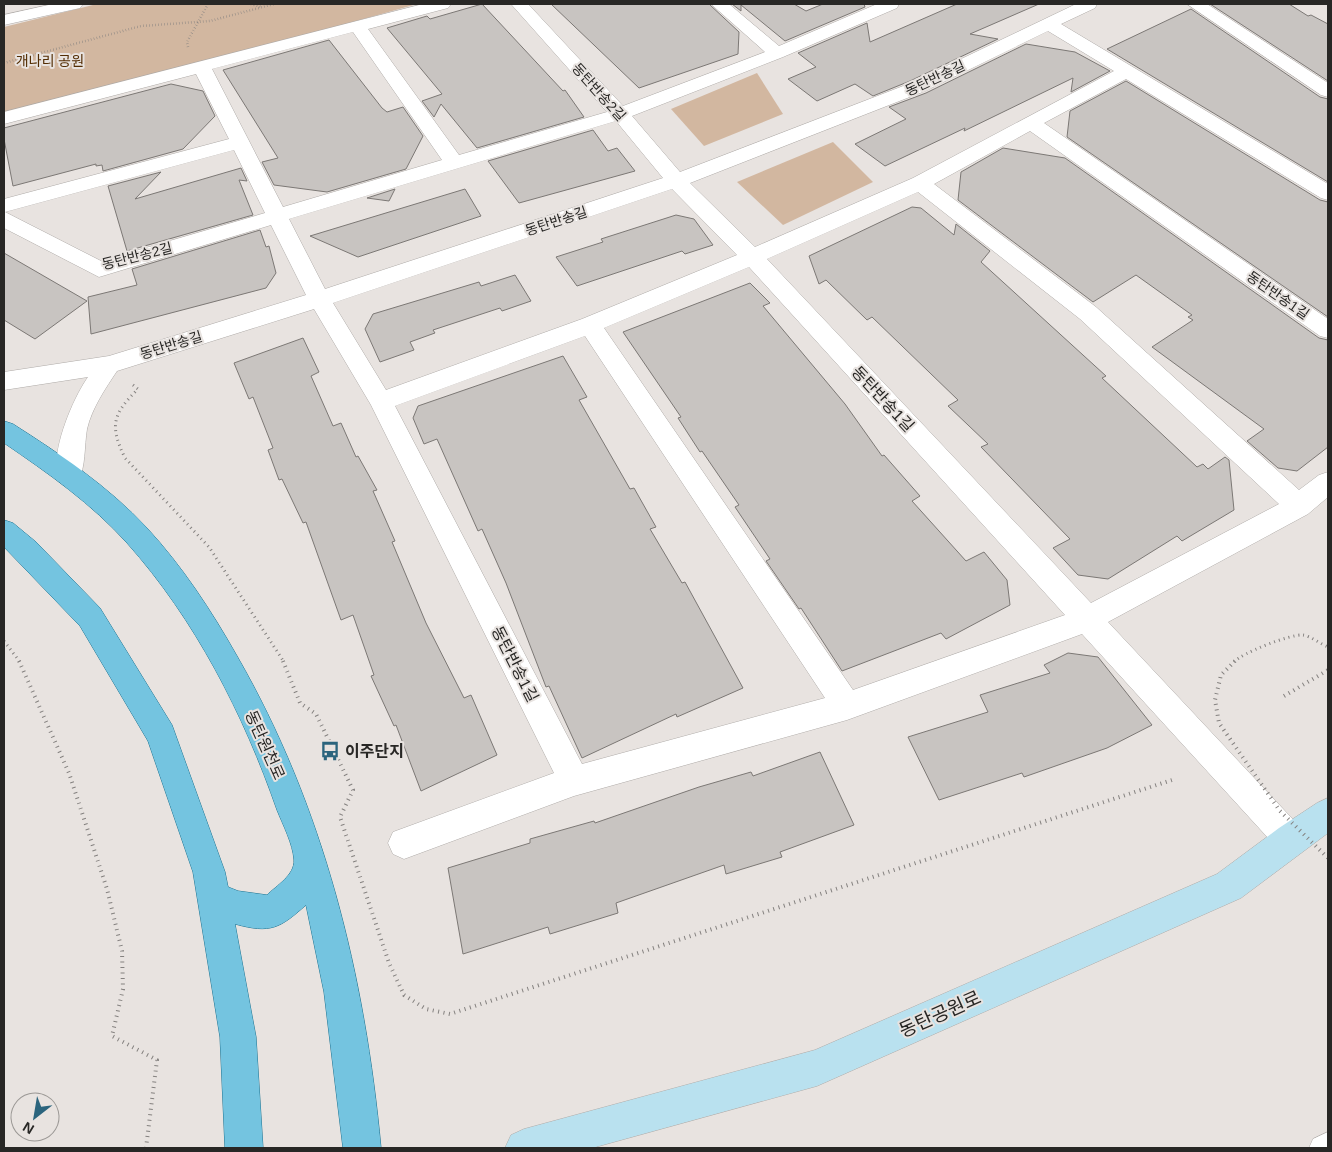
<svg xmlns="http://www.w3.org/2000/svg" width="1332" height="1152" font-family="Helvetica,'Noto Sans KR',sans-serif">
	<rect width="100%" height="100%" fill="#e8e3e0"/>
	<g fill="#d2b7a0">
		<path d="M97,4H417L4,120V27Z"/>
		<path d="M757,73L783,114L704,146L671,109Z"/>
		<path d="M833,142L873,182L783,225L737,182Z"/>
	</g>
	<g fill="#c8c4c1" stroke="#7c7875">
		<path d="M482,4L563,91L565,90L584,117L477,148L441,104L434,117L422,101L442,94L387,28L427,16L430,19Z"/>
		<path d="M551,4H709L739,32L738,54L639,88Z"/>
		<path d="M732,4H794L806,11L823,4H864L865,7L785,41L741,5V11Z"/>
		<path d="M957,4H1039L970,34L998,39L910,81L873,96L855,84L817,101L788,79L816,67L798,53L867,23L870,42Z"/>
		<path d="M1210,4H1289L1308,16L1311,15L1328,24V81Z"/>
		<path d="M1191,9L1320,97L1328,99V182L1107,49Z"/>
		<path d="M329,40L382,108L387,112L403,107L423,136L406,169L327,192L274,185L262,162L278,158L223,70Z"/>
		<path d="M1026,44L1075,52L1110,71L1071,92L1073,78L964,131L965,128L885,166L855,144L906,119L889,107L926,93Z"/>
		<path d="M1126,81L1320,200L1328,202V317L1067,137L1070,111Z"/>
		<path d="M171,84L203,91L215,116L183,149L103,171L102,165L96,166V164L13,186L4,139V128Z"/>
		<path d="M593,130L608,151L617,148L635,171L519,203L488,161Z"/>
		<path d="M1003,148L1065,158L1319,338L1328,340V447L1297,471L1278,468L1247,441L1264,429L1152,347L1193,320L1188,317L1192,315L1136,275L1093,302L958,200L961,172Z"/>
		<path d="M241,168L247,181L239,180L253,215L127,251L108,186L161,172L135,199Z"/>
		<path d="M395,189L389,201L367,198Z"/>
		<path d="M465,189L481,216L358,257L310,236Z"/>
		<path d="M912,207L921,208L954,235L956,224L990,251L981,262L1106,376L1102,378L1197,467L1203,464L1208,469L1225,457L1229,460L1234,510L1182,541L1177,536L1108,579L1078,575L1053,548L1070,539L981,447L988,444L948,406L958,400L872,317L867,320L826,280L819,284L809,256Z"/>
		<path d="M676,215L694,219L713,245L685,254L682,251L577,286L556,257L603,242L601,239Z"/>
		<path d="M260,230L266,247L269,246L276,273L266,288L91,334L88,297L137,285L132,269Z"/>
		<path d="M4,253L87,301L35,339L4,320Z"/>
		<path d="M515,275L531,301L502,311L500,308L433,330L435,333L410,342L414,350L380,362L365,329L373,314L479,282L481,286Z"/>
		<path d="M750,283L770,303L763,306L845,404L882,456L884,455L920,496L912,501L966,561L984,552L1007,580L1010,605L946,639L941,633L842,671L801,608L799,609L766,561L770,559L735,507L739,505L702,451L700,452L678,418L681,417L623,332Z"/>
		<path d="M303,338L319,372L311,376L333,426L341,423L356,457L358,456L377,490L373,491L395,541L392,542L426,623L464,698L471,695L497,755L421,791L396,725L394,726L371,676L374,675L353,615L341,620L306,522L303,523L282,479L279,480L268,450L273,448L253,397L249,399L234,363Z"/>
		<path d="M563,356L587,397L579,400L630,489L634,488L656,527L650,529L682,583L685,582L743,688L677,717L676,714L582,758L549,686L546,687L506,583L482,529L478,531L437,439L424,444L413,418L418,406Z"/>
		<path d="M1068,653L1098,657L1152,725L1107,748L1024,777L1022,773L939,800L908,737L988,712L980,695L1050,673L1044,665Z"/>
		<path d="M820,752L854,825L780,852L782,857L726,874L724,865L616,903L618,913L550,934L548,927L463,954L448,868L530,843V839L594,821L595,823L699,787L751,772L753,776Z"/>
	</g>
	<g fill="none" stroke-linecap="round" stroke-linejoin="round">
		<defs>
			<path id="service" d="M1328,1132V1148H1309L1313,1139Z"/>
			<g id="minor">
				<path d="M53,4H83L80,8L4,25V15Z"/>
				<path d="M423,4H451L448,8L368,29L459,155L607,112L511,4H528L623,106L765,52L711,4H729L779,46L877,4H899L897,8L783,57L632,116L680,172L911,83L1076,4H1097L1095,8L1061,24L1328,184V200L1321,198L1126,79L1044,123L1328,319V338L1320,336L1030,131L934,184L1096,307L1299,490L1319,475L1328,472V497L1308,514L1108,622L1301,828L1306,839L1301,850L1290,855L1279,850L1082,634L847,720L574,796L404,859L393,854L388,843L393,832L554,773L371,405L314,309L117,371C105,389 92,408 87,429C84,447 86,466 78,482L69,485L60,482C47,458 73,398 88,377L4,390V372L109,356L306,295L271,225L99,277L4,228V199L229,139L196,74L4,124V112ZM1048,31L1114,71L913,178L755,247L690,183L925,91ZM353,32L442,160L283,207L212,69ZM616,121L663,178L325,289L289,219ZM234,150L265,213L101,261L5,212ZM672,189L737,255L582,319L386,390L333,303ZM918,192L1080,319L1279,504L1091,603L767,259ZM749,267L1065,615L853,690L604,328ZM585,336L825,698L582,764L395,406Z"/>
				<path d="M1187,4H1207L1328,83V97L1321,95Z"/>
			</g>
			<path id="secondary" d="M1328,798V833L1241,898L817,1086L592,1148H505L511,1135L524,1129L815,1050L1217,874L1279,828L1317,803Z"/>
			<path id="primary" d="M4,421L13,424C60,454 108,486 147,528C182,566 211,610 237,656C324,807 365,976 381,1148H343L324,992L306,905C280,928 271,934 235,924L256,1037L263,1148H225L220,1037L193,872L148,741L80,626L4,547V520L13,523L36,542L100,608L172,725L225,872L228,887L238,891L267,895C276,886 295,875 294,860C293,844 283,825 277,810C244,715 195,619 127,543C92,504 48,473 4,443Z"/>
		</defs>
		<use href="#service" stroke="#afaba8" stroke-width="1"/>
		<use href="#minor" stroke="#afaba8" stroke-width="1"/>
		<use href="#secondary" stroke="#afaba8" stroke-width="1"/>
		<use href="#primary" stroke="#1d7391" stroke-width="1"/>
		<g stroke="#84817f" stroke-width="2.5" stroke-dasharray="0.5 2.5" stroke-linecap="butt">
			<path d="M251,4L262,7"/>
			<path d="M188,47L187,42L208,4"/>
			<path d="M4,63L141,26L210,21L274,4"/>
		</g>
		<g stroke="#84817f" stroke-width="3" stroke-dasharray="1 4" stroke-linecap="butt">
			<path d="M133,385L138,389C113,414 109,425 125,458L209,547L284,662"/>
			<path d="M4,641L20,662"/>
		</g>
		<g stroke="#84817f" stroke-width="4" stroke-dasharray="1 4.5" stroke-linecap="butt">
			<path d="M19,661L69,773L107,889L122,951L123,989L112,1036L157,1060L146,1148"/>
			<path d="M283,661L300,703L316,714L353,790L340,817L389,963L404,995L426,1009L450,1014L1172,780"/>
			<path d="M1284,696L1328,670"/>
		</g>
		<use href="#service" fill="#fff" fill-rule="evenodd"/>
		<use href="#minor" fill="#fff" fill-rule="evenodd"/>
		<use href="#secondary" fill="#b9e1ef" fill-rule="evenodd"/>
		<use href="#primary" fill="#74c4e0" fill-rule="evenodd"/>
		<path stroke="#84817f" stroke-width="3" stroke-dasharray="1 4" stroke-linecap="butt" d="M1234,662C1242,653 1290,634 1303,635C1310,636 1321,644 1328,647"/>
		<path stroke="#84817f" stroke-width="4" stroke-dasharray="1 4.5" stroke-linecap="butt" d="M1235,661L1221,675L1215,700L1219,723L1280,811L1328,858"/>
	</g>
	<defs>
		<symbol id="bus-bare" viewBox="-9 -9 18 18"><path d="M-5-6H5V4H4V6H2V4H-2V6H-4V4H-5ZM-3.5-4V0h7V-4ZM-3.5 1.2v1.5H-2V1.2ZM2 1.2v1.5H3.5V1.2Z" fill="#2b647d" stroke="#e8e3e0" stroke-width="2.5" paint-order="stroke"/></symbol>
	</defs>
	<g fill-rule="evenodd">
		<use href="#bus-bare" x="316" y="737" width="28" height="28"/>
	</g>
	<g text-anchor="middle" dominant-baseline="central" stroke-width="4" stroke-linejoin="round" paint-order="stroke">
		<g font-size="14" fill="#532d03" stroke="#e8e3e0">
			<text x="50" y="61">개나리 공원</text>
		</g>
		<g font-size="14" fill="#282725" stroke="#e8e3e0">
			<text transform="translate(935 78) rotate(-25)">동탄반송길</text>
			<text transform="translate(599 92) rotate(48)">동탄반송2길</text>
			<text transform="translate(556 221) rotate(-18)">동탄반송길</text>
			<text transform="translate(137 256) rotate(-14)">동탄반송2길</text>
			<text transform="translate(1278 295) rotate(35)">동탄반송1길</text>
			<text transform="translate(171 345) rotate(-17)">동탄반송길</text>
		</g>
		<g font-size="16" fill="#282725" stroke="#e8e3e0">
			<text transform="translate(883 399) rotate(47)">동탄반송1길</text>
			<text transform="translate(515 664) rotate(63)">동탄반송1길</text>
			<text transform="translate(265 745) rotate(66)">동탄원천로</text>
		</g>
		<g font-size="16" font-weight="bold" fill="#282725" stroke="#e8e3e0" text-anchor="start">
			<text x="345" y="751">이주단지</text>
		</g>
		<g font-size="19" fill="#282725" stroke="#e8e3e0">
			<text transform="translate(940 1014) rotate(-24)">동탄공원로</text>
		</g>
	</g>
	<rect width="1332" height="1152" fill="none" stroke="#282725" stroke-width="10"/>
	<g transform="translate(35 1117) rotate(211)"><circle r="24" fill="#e8e3e0" stroke="#9b9895"/>
	<path d="M0-4L9 19L0 12L-9 19Z" fill="#2b647d"/>
	<text y="-8" font-size="14" font-weight="bold" text-anchor="middle" fill="#282725">N</text>
	</g>
</svg>
